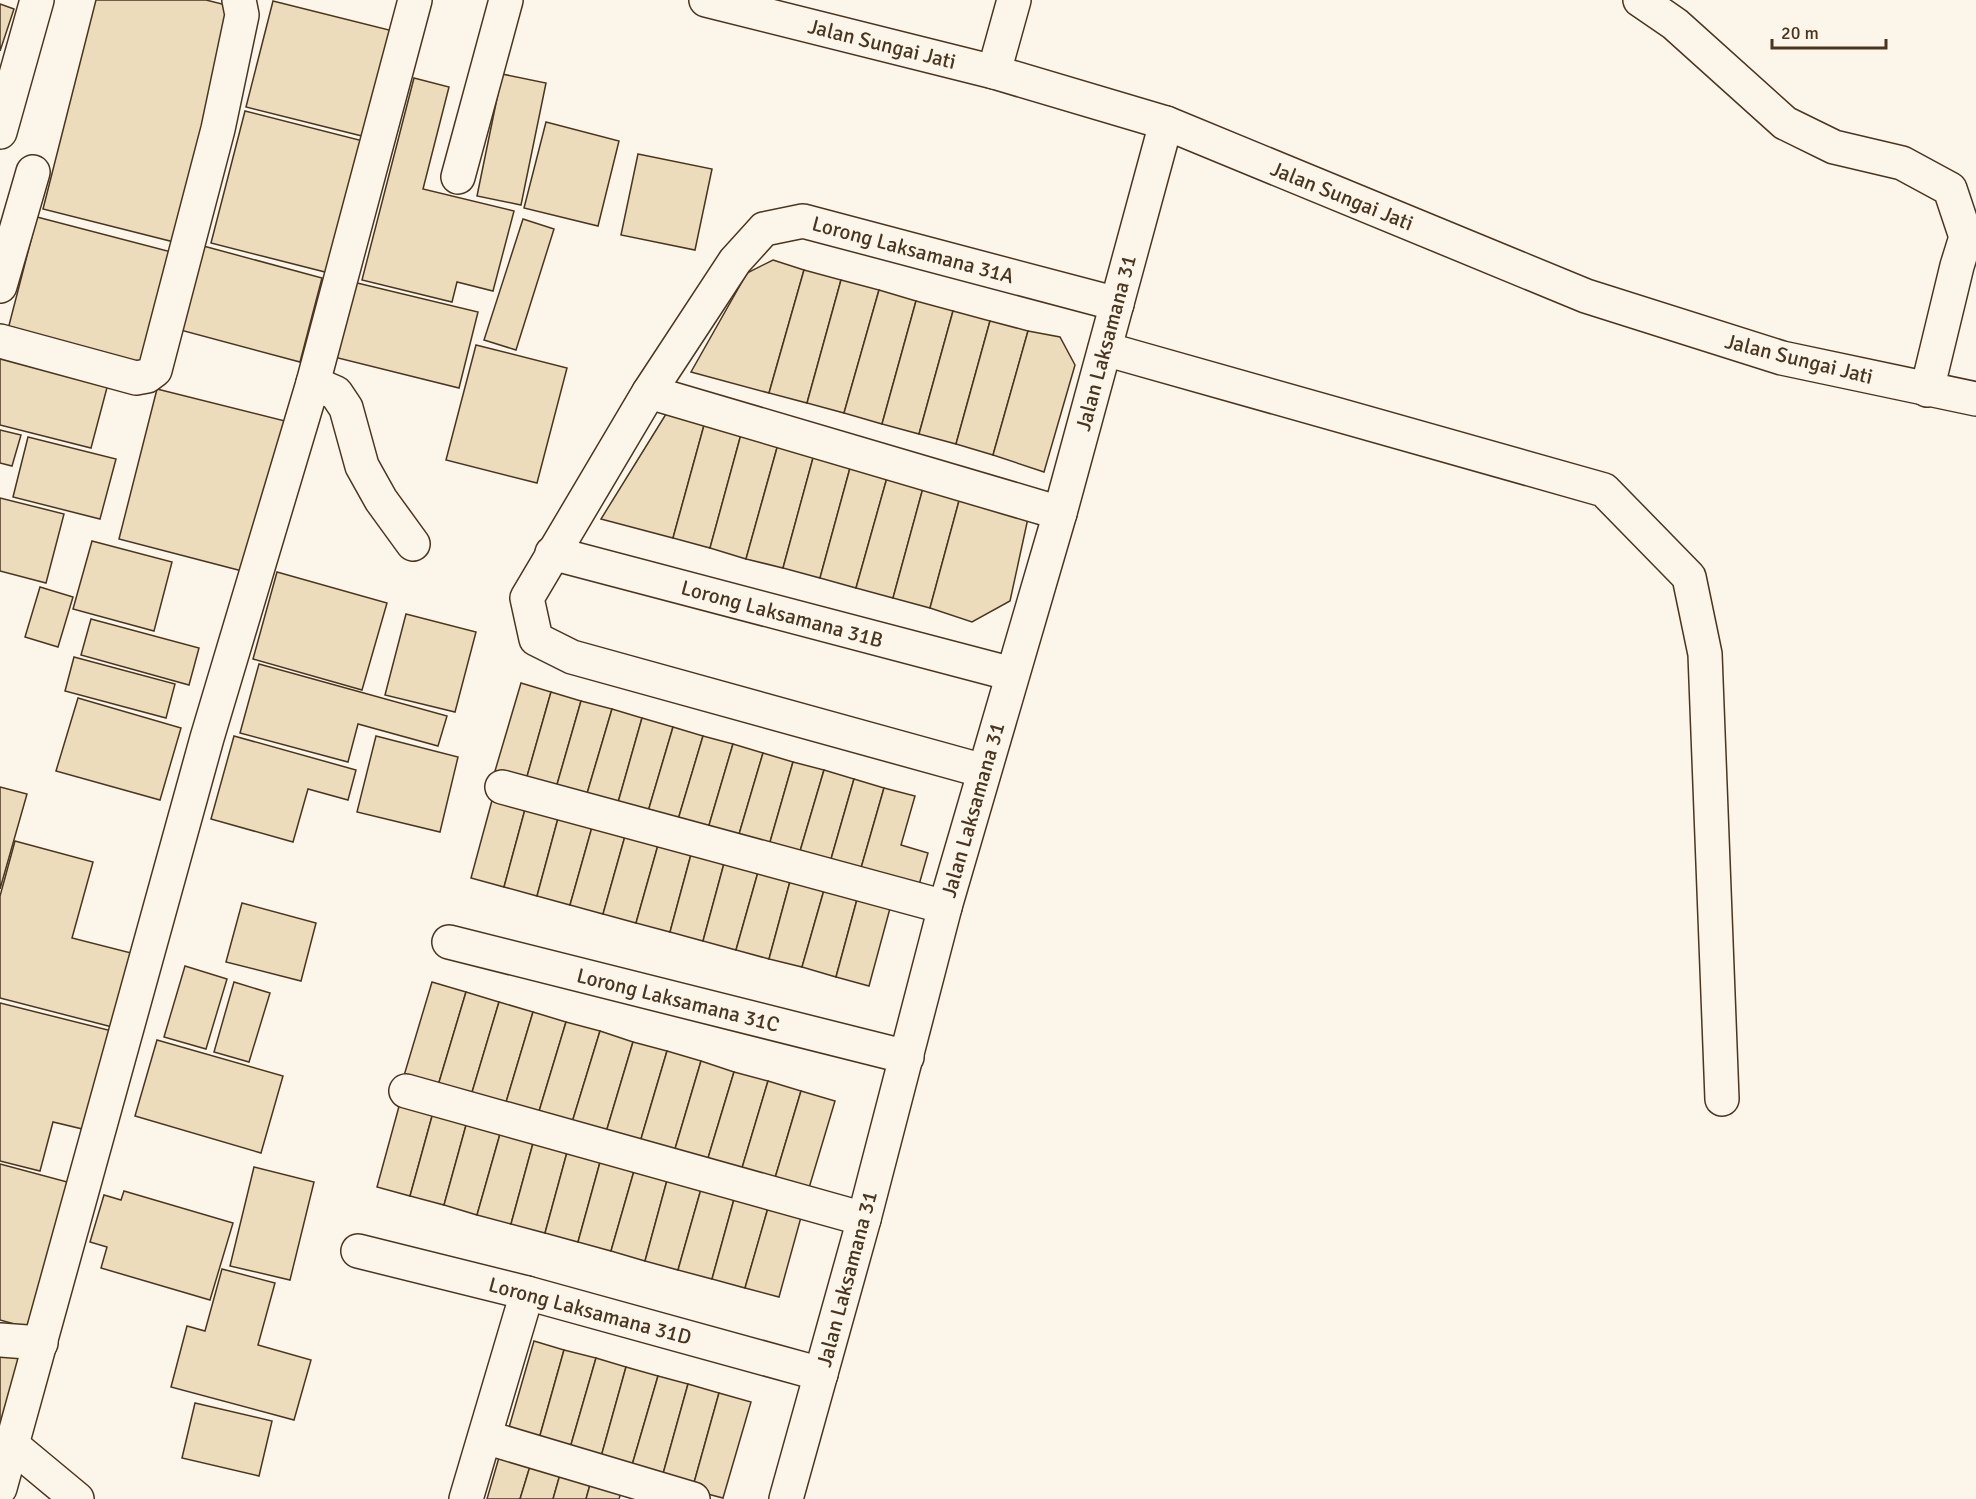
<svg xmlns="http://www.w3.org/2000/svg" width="1976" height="1499" font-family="Signika,sans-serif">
	<rect width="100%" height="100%" fill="#fbf6e9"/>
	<g fill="#ecdcbc" stroke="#4a3520" stroke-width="1.5">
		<path d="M96,0H206L238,8L178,243L43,209Z"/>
		<path d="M273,1L397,32L370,138L246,107Z"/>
		<path d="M0,4L14,9L0,51Z"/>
		<path d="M502,74L546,83L521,205L477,196Z"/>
		<path d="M414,78L449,87L423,189L514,211L493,291L457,282L452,302L362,280Z"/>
		<path d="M245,111L363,141L329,273L211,243Z"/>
		<path d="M546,122L619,141L598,226L524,208Z"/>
		<path d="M638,154L712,169L695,250L621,235Z"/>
		<path d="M37,217L179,254L147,373L6,337Z"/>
		<path d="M523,219L554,229L516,350L484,340Z"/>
		<path d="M196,244L322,278L300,362L173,328Z"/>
		<path d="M773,260L804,270L769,393L691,372L747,273Z"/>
		<path d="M804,270L841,280L807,403L769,393Z"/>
		<path d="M841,280L879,290L844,413L807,403Z"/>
		<path d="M353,282L478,312L459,388L334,357Z"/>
		<path d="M879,290L916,301L882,424L844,413Z"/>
		<path d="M916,301L953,311L919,434L882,424Z"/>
		<path d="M953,311L990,321L956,444L919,434Z"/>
		<path d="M990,321L1028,331L993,455L956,444Z"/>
		<path d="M1028,331L1060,337L1075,365L1044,472L993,455Z"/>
		<path d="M476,345L567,368L537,483L446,460Z"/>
		<path d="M0,353L109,380L91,448L0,425Z"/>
		<path d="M157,389L285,421L246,572L119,539Z"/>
		<path d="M671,406L706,418L673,538L601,519Z"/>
		<path d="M706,418L743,427L710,548L673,538Z"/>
		<path d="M743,427L780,437L746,559L710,548Z"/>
		<path d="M0,430L21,435L12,466L0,463Z"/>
		<path d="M28,437L116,459L100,519L13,497Z"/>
		<path d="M780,437L816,447L783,568L746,559Z"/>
		<path d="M816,447L853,457L820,578L783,568Z"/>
		<path d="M853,457L890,467L856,588L820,578Z"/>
		<path d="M890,467L926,477L893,598L856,588Z"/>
		<path d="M926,477L963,486L930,608L893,598Z"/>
		<path d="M963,486L1030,509L1010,601L972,622L930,608Z"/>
		<path d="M0,498L64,514L46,583L0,571Z"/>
		<path d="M92,541L172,562L154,631L73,609Z"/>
		<path d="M277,572L387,603L362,690L253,659Z"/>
		<path d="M40,587L73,597L58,647L25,637Z"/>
		<path d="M406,614L476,632L455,712L385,695Z"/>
		<path d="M91,619L199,648L189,685L81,655Z"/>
		<path d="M74,657L175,684L166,718L65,691Z"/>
		<path d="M259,664L447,716L438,746L358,724L348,762L240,733Z"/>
		<path d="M521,683L551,692L526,780L495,771Z"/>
		<path d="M551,692L581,701L556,788L526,780Z"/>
		<path d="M78,698L181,728L160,800L56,771Z"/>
		<path d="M581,701L612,709L586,797L556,788Z"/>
		<path d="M612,709L642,718L617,806L586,797Z"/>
		<path d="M642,718L673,727L647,815L617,806Z"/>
		<path d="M673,727L703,736L677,823L647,815Z"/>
		<path d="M234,736L356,770L348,800L308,789L293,842L211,819Z"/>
		<path d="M376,736L458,757L440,832L357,812Z"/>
		<path d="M703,736L733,744L707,832L677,823Z"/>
		<path d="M733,744L763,753L737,841L707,832Z"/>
		<path d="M763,753L793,762L768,849L737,841Z"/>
		<path d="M793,762L824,770L798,858L768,849Z"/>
		<path d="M824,770L854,779L829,866L798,858Z"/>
		<path d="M854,779L884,788L859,875L829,866Z"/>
		<path d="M0,787L27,794L0,889Z"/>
		<path d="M884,788L915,796L901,845L928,853L917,892L859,875Z"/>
		<path d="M494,793L527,802L504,887L471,878Z"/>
		<path d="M527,802L560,811L537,896L504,887Z"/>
		<path d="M560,811L594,820L570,905L537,896Z"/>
		<path d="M594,820L627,829L603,914L570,905Z"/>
		<path d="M627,829L660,838L636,923L603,914Z"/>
		<path d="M660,838L693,847L670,932L636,923Z"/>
		<path d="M15,841L93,862L72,938L139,955L120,1029L0,998V896Z"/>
		<path d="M693,847L726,856L703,941L670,932Z"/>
		<path d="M726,856L760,865L736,950L703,941Z"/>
		<path d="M760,865L792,874L769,959L736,950Z"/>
		<path d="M792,874L826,883L802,967L769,959Z"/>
		<path d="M826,883L859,892L836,977L802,967Z"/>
		<path d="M859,892L892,901L869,986L836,977Z"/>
		<path d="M242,903L316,923L301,981L226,962Z"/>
		<path d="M185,966L227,979L206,1049L164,1037Z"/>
		<path d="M234,982L270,993L249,1062L214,1052Z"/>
		<path d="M432,982L466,992L437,1089L403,1079Z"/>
		<path d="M466,992L499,1002L470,1099L437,1089Z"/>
		<path d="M499,1002L533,1012L504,1109L470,1099Z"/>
		<path d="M0,1003L120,1033L95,1132L53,1122L40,1171L0,1161Z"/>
		<path d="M533,1012L566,1022L537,1118L504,1109Z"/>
		<path d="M566,1022L600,1031L570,1129L537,1118Z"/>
		<path d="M600,1031L633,1042L604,1139L570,1129Z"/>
		<path d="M157,1040L283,1076L261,1153L135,1116Z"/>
		<path d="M633,1042L667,1051L638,1149L604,1139Z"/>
		<path d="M667,1051L701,1061L672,1159L638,1149Z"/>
		<path d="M701,1061L734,1072L705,1168L672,1159Z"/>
		<path d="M734,1072L768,1081L739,1178L705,1168Z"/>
		<path d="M768,1081L801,1091L772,1188L739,1178Z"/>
		<path d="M801,1091L835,1101L806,1198L772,1188Z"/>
		<path d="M401,1099L434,1109L410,1196L377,1187Z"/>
		<path d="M434,1109L468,1118L444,1205L410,1196Z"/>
		<path d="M468,1118L502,1127L477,1215L444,1205Z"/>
		<path d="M502,1127L535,1136L511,1224L477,1215Z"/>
		<path d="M535,1136L569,1145L545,1233L511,1224Z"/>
		<path d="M569,1145L602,1155L578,1242L545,1233Z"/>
		<path d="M602,1155L636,1164L611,1251L578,1242Z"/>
		<path d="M0,1164L71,1183L32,1329L0,1320Z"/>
		<path d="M636,1164L669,1173L645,1261L611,1251Z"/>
		<path d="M254,1167L314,1182L290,1280L230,1266Z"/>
		<path d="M669,1173L703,1182L678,1270L645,1261Z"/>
		<path d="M703,1182L736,1192L712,1279L678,1270Z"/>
		<path d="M124,1191L233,1223L210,1300L101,1268L107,1247L90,1242L104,1195L121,1200Z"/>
		<path d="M736,1192L770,1201L745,1288L712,1279Z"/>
		<path d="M770,1201L803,1210L779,1297L745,1288Z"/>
		<path d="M222,1269L275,1283L258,1345L311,1360L294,1420L171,1387L187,1326L205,1331Z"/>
		<path d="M534,1341L564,1350L537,1446L506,1438Z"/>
		<path d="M564,1350L596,1358L568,1455L537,1446Z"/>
		<path d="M0,1353L23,1359L0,1446Z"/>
		<path d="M596,1358L626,1367L599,1464L568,1455Z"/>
		<path d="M626,1367L658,1376L630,1472L599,1464Z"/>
		<path d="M658,1376L688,1384L661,1481L630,1472Z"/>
		<path d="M688,1384L719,1393L692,1490L661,1481Z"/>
		<path d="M719,1393L751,1402L723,1498L692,1490Z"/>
		<path d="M195,1403L272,1421L259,1476L182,1458Z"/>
		<path d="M500,1454L531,1463L520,1499H487Z"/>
		<path d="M531,1463L561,1471L553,1499H520Z"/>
		<path d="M561,1471L591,1481L586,1499H553Z"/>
		<path d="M591,1481L622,1489L619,1499H586Z"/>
	</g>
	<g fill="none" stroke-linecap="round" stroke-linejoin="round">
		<defs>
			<g id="minor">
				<path d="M1640,0L1675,24L1785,123L1834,147L1902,163L1950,189L1966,237L1957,266L1927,390"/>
				<path d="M994,72L1014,0"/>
				<path d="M0,132L37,0"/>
				<path d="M458,177L506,0"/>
				<path d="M0,286L33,172"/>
				<path d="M0,341L136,378L147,376L155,370L218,129L242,15L239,0"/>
				<path d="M1105,349L1604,490L1689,577L1705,654L1722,1099"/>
				<path d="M313,383L336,393L346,408L362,466L381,500L413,544"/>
				<path d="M649,392L1060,513"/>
				<path d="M552,553L1012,674"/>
				<path d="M984,771L572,657L536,639L527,598L649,392L735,261L764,229L803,221L1117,304"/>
				<path d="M502,787L945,907"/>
				<path d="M449,942L907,1057"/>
				<path d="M406,1091L864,1219"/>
				<path d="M358,1251L527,1293L821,1374"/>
				<path d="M0,1340L41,1343"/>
				<path d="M485,1437L693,1499"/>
				<path d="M12,1445L77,1499"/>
				<path d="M0,1488L207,738L313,383L415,0"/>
				<path d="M466,1499L527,1293"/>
				<path d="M786,1499L864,1219L945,907L1060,513L1166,123"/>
			</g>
			<path id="major" d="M706,0L994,72L1166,123L1586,296L1782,358L1976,399"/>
		</defs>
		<use href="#minor" stroke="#4a3520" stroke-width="36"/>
		<use href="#major" stroke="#4a3520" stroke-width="36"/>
		<use href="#minor" stroke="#fbf6e9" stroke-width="33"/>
		<use href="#major" stroke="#fbf6e9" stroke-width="33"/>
	</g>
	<g text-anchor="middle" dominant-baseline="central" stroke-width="4.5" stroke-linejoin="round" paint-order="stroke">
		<g font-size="21" fill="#4a3520" stroke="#fbf6e9">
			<text transform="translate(882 44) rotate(14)">Jalan Sungai Jati</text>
			<text transform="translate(1342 196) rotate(22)">Jalan Sungai Jati</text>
			<text transform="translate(913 250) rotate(15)">Lorong Laksamana 31A</text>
			<text transform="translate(1106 343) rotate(-75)">Jalan Laksamana 31</text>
			<text transform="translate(1799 359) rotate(14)">Jalan Sungai Jati</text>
			<text transform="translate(782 614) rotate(15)">Lorong Laksamana 31B</text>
			<text transform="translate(973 810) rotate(-74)">Jalan Laksamana 31</text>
			<text transform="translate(678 1000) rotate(14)">Lorong Laksamana 31C</text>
			<text transform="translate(847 1279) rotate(-75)">Jalan Laksamana 31</text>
			<text transform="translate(590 1311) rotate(15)">Lorong Laksamana 31D</text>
		</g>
	</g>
	<path d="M1772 39v9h114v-9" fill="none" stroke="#4a3520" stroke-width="3"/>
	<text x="1781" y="39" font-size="18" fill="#4a3520" stroke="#fbf6e9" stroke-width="4.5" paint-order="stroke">20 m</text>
</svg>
